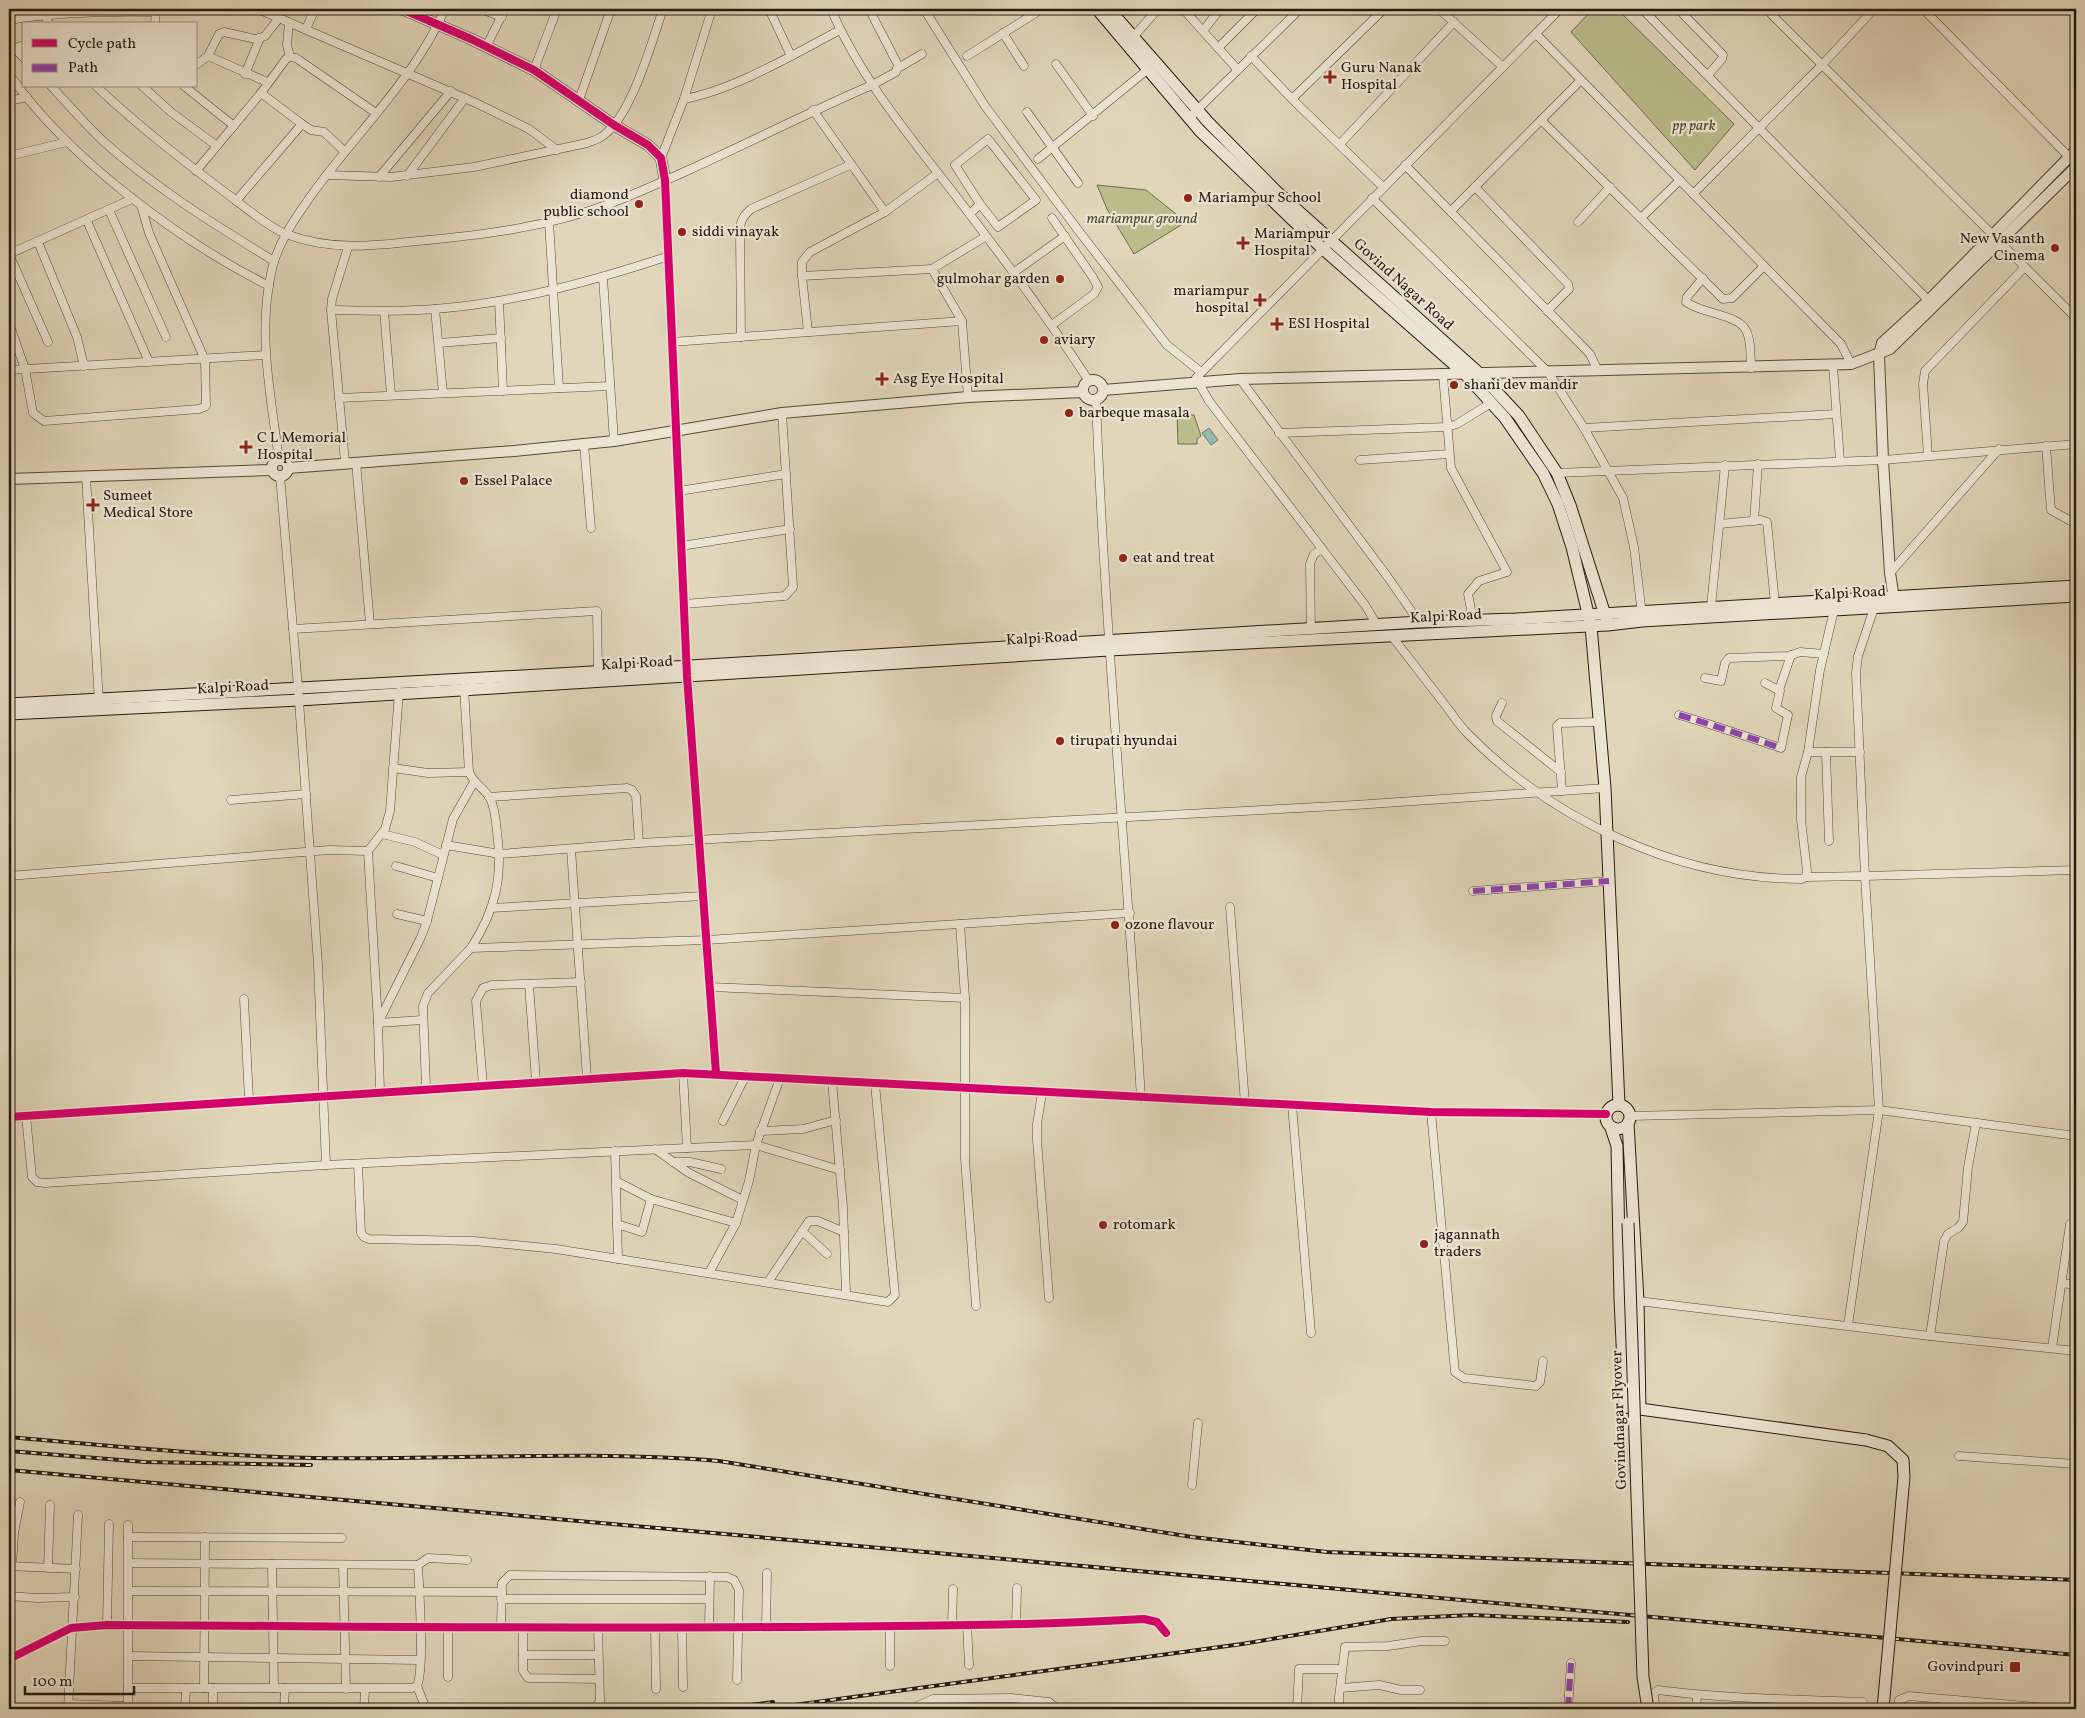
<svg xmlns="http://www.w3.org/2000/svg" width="2085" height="1718" font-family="Vollkorn,serif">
	<rect width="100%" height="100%" fill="#e1d6ba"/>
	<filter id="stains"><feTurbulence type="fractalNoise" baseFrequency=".004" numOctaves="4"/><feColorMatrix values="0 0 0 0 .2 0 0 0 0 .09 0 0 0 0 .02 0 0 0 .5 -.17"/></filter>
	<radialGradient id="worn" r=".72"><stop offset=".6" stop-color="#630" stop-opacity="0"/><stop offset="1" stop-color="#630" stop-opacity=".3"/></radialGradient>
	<g fill="#b9bc8b" stroke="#6f6c4e">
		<path d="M1593,9H1617L1734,124L1695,170L1571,32Z"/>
		<path d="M1097,185L1146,190L1186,222L1134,254L1107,209Z"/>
		<path d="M1177,414L1194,415L1201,436L1197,439V444H1178Z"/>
	</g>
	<path fill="#94b9ae" stroke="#687a6f" d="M1209,428L1218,440L1211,445L1202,433Z"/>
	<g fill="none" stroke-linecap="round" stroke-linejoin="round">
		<defs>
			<g id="minor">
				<path d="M42,9L49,24"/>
				<path d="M258,9L476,103L529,129L557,150"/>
				<path d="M481,9L502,17"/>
				<path d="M769,9L791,56"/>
				<path d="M831,9C863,84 919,147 968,212C1010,267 1051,323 1089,381"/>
				<path d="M924,9L985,106L1078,230L1167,345L1201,372"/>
				<path d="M1183,9L1238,70"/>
				<path d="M1439,9L1503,67"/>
				<path d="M1642,9L1931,303"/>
				<path d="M1678,9L1723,55L1722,59L1708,75"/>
				<path d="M1766,9L2076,318"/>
				<path d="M1923,9L2076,164"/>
				<path d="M9,20C58,12 106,11 156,12"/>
				<path d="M289,22L287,45L290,57"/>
				<path d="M155,24L156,9"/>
				<path d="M306,29L315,9"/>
				<path d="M1203,31L1220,9"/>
				<path d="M1003,33L1024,66"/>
				<path d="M1536,34L1841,344L1851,364"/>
				<path d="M1134,36L1158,9"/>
				<path d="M486,47L505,9"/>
				<path d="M14,48L24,58"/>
				<path d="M1218,48L1257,9"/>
				<path d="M9,50L24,45"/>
				<path d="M208,56L267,82"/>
				<path d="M967,56L1042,9"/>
				<path d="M1251,56L1292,99L1383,187"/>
				<path d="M1056,64L1093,116"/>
				<path d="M196,65L208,56L219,34L224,32L256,39L265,36L279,18"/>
				<path d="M898,68L922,54"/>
				<path d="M534,70L557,9"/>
				<path d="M9,74C68,158 178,240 269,286"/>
				<path d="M245,74L260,38"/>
				<path d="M51,86C68,104 85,124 103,141C155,188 215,225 274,261"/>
				<path d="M96,86C137,125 181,159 226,193C241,204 269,228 286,234C330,251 374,246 418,241C483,235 548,227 609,204C699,169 784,123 872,85L896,72L898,65L869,9"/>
				<path d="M142,86L171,112L217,146"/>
				<path d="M184,86L234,126"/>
				<path d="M261,93L286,59L290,57L296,58L376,113"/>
				<path d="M684,99C736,89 794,54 840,30"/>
				<path d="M1292,99L1384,9"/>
				<path d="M579,100L611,9"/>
				<path d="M9,101L27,97"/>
				<path d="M813,110L885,212"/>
				<path d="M1027,112L1078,183"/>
				<path d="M1189,118L1300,9"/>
				<path d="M1541,120L1723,299L1732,298L1764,266"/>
				<path d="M1340,144L1454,22"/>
				<path d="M9,156L67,142"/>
				<path d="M661,158L684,99L712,9"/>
				<path d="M1038,159L1147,70"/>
				<path d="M1405,165L1590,354L1598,371"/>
				<path d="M196,171L261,93L302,124L311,130L324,132L344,151"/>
				<path d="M327,175L391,177L474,167L587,143C591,141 597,140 601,137C631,119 652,41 663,9"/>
				<path d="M407,176L465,98"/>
				<path d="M379,177L451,91"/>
				<path d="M665,180L687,676L716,1073"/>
				<path d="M1475,187L1568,284L1569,289L1547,311"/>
				<path d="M1693,194L1822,65L1874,9"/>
				<path d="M1372,198L1548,372L1584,428L1623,498L1634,547L1642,615"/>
				<path d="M236,201L302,124"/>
				<path d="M109,210L166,337"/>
				<path d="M1451,211L1581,80"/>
				<path d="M970,214L980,204L998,227L1036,200L988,139L955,165L980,204"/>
				<path d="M1641,218L1680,180"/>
				<path d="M87,221L149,362"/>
				<path d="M549,221L559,388"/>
				<path d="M1578,222L1610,187"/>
				<path d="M38,242L77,337L84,366"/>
				<path d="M1013,273L1065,236"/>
				<path d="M802,276V262L810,252L885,212L938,173"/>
				<path d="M603,278L614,441"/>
				<path d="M1703,278L1687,297L1686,302C1692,306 1700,309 1707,311C1749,323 1750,325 1751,368"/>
				<path d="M499,301L503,391"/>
				<path d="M435,309L443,393"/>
				<path d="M331,310C366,311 400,312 435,309C514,303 593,281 669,256"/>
				<path d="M384,311L391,395"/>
				<path d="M962,321L932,269L985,237"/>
				<path d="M9,323L25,369L33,413L44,421L199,409L206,406L205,360L149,233L141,205"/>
				<path d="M1052,325L1094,294L1098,287L1092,276L1052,218"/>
				<path d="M808,332L802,276L932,269"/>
				<path d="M741,337L740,232C740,221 743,216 751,209L850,165"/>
				<path d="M48,342L9,254L132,199"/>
				<path d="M672,342L962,321L968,397"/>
				<path d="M439,343L501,338"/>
				<path d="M1833,366L1840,461"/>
				<path d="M9,370L265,355"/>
				<path d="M1443,375L1451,468L1507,572L1479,581L1468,594L1473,620"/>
				<path d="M1240,379L1387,576L1419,622"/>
				<path d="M339,398L610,386"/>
				<path d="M1096,400C1105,633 1127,865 1141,1098"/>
				<path d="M1584,428L1836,414"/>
				<path d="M1279,433L1447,427L1457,424L1491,403"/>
				<path d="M584,444L591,528"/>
				<path d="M2046,446L2051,510L2076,524"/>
				<path d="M1928,456L1923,384L1925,371L2025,267"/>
				<path d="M279,460C271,397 257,332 272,269C279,240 296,217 313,193C357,132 415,78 445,9"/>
				<path d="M1360,460L1449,454"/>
				<path d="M345,462L331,310L332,299L348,247"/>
				<path d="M356,462L370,624"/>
				<path d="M1557,473L1883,460L2076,444"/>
				<path d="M86,476L99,703"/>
				<path d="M280,476L298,687L318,964L326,1165"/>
				<path d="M679,491L786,474"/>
				<path d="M1754,521L1758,464"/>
				<path d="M1720,524L1761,520L1767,522L1775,604"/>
				<path d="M681,546L790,529"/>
				<path d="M1890,573L1999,449"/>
				<path d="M684,604L785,596L793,587L782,413"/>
				<path d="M1875,605L1858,656L1856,673L1865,876L2076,870"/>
				<path d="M1711,607L1725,465"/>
				<path d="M1377,625L1365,605L1209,401L1196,378L1560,9"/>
				<path d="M293,629L597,611L598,672"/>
				<path d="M1311,630L1310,564L1314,554L1322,549"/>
				<path d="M1391,635C1408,657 1425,679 1442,701C1451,712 1458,724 1468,734C1554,821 1678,879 1802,879L1806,877L1807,871L1801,820V777L1808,752L1820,670L1834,610"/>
				<path d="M1705,678L1721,681L1725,663L1729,658L1789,656L1800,652L1824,654"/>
				<path d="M464,688L469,772C474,784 484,788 490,798C495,808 496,821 497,832C503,877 496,909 471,948"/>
				<path d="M1779,690L1791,655"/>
				<path d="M1502,703L1496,716L1497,721L1561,772"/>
				<path d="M1679,715C1714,725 1747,737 1781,748L1788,715L1776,708L1780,691L1765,683"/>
				<path d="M1808,752H1860"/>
				<path d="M1826,752L1829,841"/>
				<path d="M393,768L428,773L469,772"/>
				<path d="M1562,791L1557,726L1560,723L1599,722"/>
				<path d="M489,797L627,788L632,790L636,796L639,843"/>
				<path d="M231,800L306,794"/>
				<path d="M382,834L415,842L443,855"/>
				<path d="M446,845L500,854L639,843L1355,805L1605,788"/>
				<path d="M571,849L587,1078"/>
				<path d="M368,851L378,1023L380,1091"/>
				<path d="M396,866L438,878"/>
				<path d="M9,876L329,850L368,851L385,829L390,811L399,692"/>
				<path d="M1806,877L1865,876L1879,1110L1848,1325"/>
				<path d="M1473,891L1609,881"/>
				<path d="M1230,907L1245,1103"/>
				<path d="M491,908L703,896"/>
				<path d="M397,914L427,921"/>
				<path d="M960,924L965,998V1159L976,1306"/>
				<path d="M529,984L536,1081"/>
				<path d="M710,987L965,998"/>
				<path d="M244,999L249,1100"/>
				<path d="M422,1020L378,1023L421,937L427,921L453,819L474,782"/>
				<path d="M683,1073L687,1148L756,1145L840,1170"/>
				<path d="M832,1081L843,1207L846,1294"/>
				<path d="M483,1085L476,1001L483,988L492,985L581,982"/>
				<path d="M426,1088L423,1006L428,993L471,948L707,940L1130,913"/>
				<path d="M1042,1093L1037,1124V1140L1049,1298"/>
				<path d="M1292,1105L1311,1333"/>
				<path d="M1431,1112L1455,1372L1464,1378L1536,1386L1540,1382L1543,1361"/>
				<path d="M26,1116L32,1177L37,1182L45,1183L326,1165L687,1148"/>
				<path d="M1630,1116L1879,1110L2076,1136"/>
				<path d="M9,1117L683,1073L1431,1112L1606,1114"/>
				<path d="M723,1121L746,1075"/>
				<path d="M760,1131L803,1129L836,1120"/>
				<path d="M655,1149L689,1173L743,1200"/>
				<path d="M615,1151L618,1259"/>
				<path d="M673,1162H690L721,1169"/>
				<path d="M358,1164L361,1233L364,1237L369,1239L474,1241L556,1249L888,1302L895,1295L875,1084"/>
				<path d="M616,1181L651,1199L736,1223"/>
				<path d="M617,1224L642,1232L651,1199"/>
				<path d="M802,1231L827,1254"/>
				<path d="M709,1273L736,1223L749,1181L756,1145L780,1078"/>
				<path d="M768,1282L809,1221H818L844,1232"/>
				<path d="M2062,1283L2076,1285"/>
				<path d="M1638,1301L1930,1336L2076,1351"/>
				<path d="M1930,1336L1944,1241L1948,1234L1958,1228L1963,1222L1968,1167L1976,1123"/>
				<path d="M2052,1348L2070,1224L2076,1225"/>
				<path d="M1959,1456L2076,1464"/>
				<path d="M1192,1485L1198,1423"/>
				<path d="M128,1537L342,1538"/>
				<path d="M272,1564L274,1688"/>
				<path d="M343,1565L346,1689"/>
				<path d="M418,1565L428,1558L467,1560"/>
				<path d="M9,1566L76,1569"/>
				<path d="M12,1566L14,1533L20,1502"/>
				<path d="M48,1568L50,1505"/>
				<path d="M129,1591L502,1592"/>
				<path d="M9,1596L37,1598L75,1597"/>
				<path d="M501,1599H709"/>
				<path d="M1016,1624L1017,1588"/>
				<path d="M107,1625L109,1524"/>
				<path d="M952,1625L953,1589"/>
				<path d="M967,1625L969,1665"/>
				<path d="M890,1626V1666"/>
				<path d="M448,1627V1677"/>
				<path d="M655,1627L656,1689"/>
				<path d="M682,1627L683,1687"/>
				<path d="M709,1627L710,1576"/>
				<path d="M766,1627L767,1573"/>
				<path d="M501,1628L502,1583L510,1575L727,1577L734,1580L739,1590L737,1680"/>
				<path d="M523,1628V1671L528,1678L599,1679"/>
				<path d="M523,1655H598"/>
				<path d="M129,1656L420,1660"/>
				<path d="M9,1659L71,1628L107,1625C331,1626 555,1629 779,1627C901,1626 1023,1626 1144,1619L1157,1622L1166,1633"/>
				<path d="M417,1686L426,1709"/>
				<path d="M128,1688H412L417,1686C425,1668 419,1590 418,1565L129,1563"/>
				<path d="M204,1688L205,1537"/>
				<path d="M1341,1688L1379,1685L1401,1690H1420"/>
				<path d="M68,1704L128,1706"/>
				<path d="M68,1709L78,1515"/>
				<path d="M128,1709V1525"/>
				<path d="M185,1709L186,1688"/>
				<path d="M213,1709V1688"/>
				<path d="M284,1709L285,1688"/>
				<path d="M364,1709L365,1689"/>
				<path d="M581,1709L596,1707L600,1701L598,1628"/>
				<path d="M911,1709L933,1699L1011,1698L1049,1702L1057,1709"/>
				<path d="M1269,1709H1276"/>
				<path d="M1297,1709L1299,1669H1342"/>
				<path d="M1339,1709V1697L1345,1647L1388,1646L1422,1641H1445"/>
				<path d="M1568,1709L1571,1663"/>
				<path d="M1655,1709L1654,1693L1658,1690C1726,1699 1794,1699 1863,1702"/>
				<path d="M1696,1709L1697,1695"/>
				<path d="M1898,1709L1899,1700L1909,1696L2059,1709"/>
			</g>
			<g id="tertiary">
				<path d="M402,9L471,39L534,70L614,125L648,145L661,158L665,180"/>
				<circle cx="1093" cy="390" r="10"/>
				<path d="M1103,390L1240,379L1851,364L1890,349L2076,167"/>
				<circle cx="280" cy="468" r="8"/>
				<path d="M288,468L514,451L614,441L782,413L968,397L1083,392"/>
				<path d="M9,479L272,470"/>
				<path d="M1895,605L1890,573L1883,460L1879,355L1882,343L1929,300L2076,150"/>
				<path d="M9,1207V1217"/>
			</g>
			<g id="secondary">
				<path d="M1097,9L1200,131L1322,248L1465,374L1505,418L1543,473L1558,504L1572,547L1591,626L1605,788L1619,1105"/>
				<path d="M1109,9L1208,122L1276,191L1479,373L1519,416L1557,473L1570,505L1607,621"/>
				<path d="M9,704L575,673L1419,622L1516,619L2076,586"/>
				<path d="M9,714L299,700L1109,650L1608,625L1642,621L2076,596"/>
				<circle cx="1618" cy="1117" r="12"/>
				<path d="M1611,1128L1617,1146L1620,1299L1625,1407L1640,1409L1638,1301L1628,1123"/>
				<path d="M1640,1409L1866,1440"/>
			</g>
		</defs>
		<use href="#minor" stroke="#544a3a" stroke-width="9"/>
		<use href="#tertiary" stroke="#544a3a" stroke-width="12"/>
		<use href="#secondary" stroke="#251b10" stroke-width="13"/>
		<use href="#minor" stroke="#ece4d2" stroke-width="8"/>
		<use href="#tertiary" stroke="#ece4d2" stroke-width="10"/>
		<use href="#secondary" stroke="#ece4d2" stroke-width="11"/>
		<defs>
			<g id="rail">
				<path d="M9,1437C110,1446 212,1456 314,1458C449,1460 584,1450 719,1461L1192,1537L1327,1552L2076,1580"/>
				<path d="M9,1451L145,1462L311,1465"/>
				<path d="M9,1470L2076,1655"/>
				<path d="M721,1709L773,1702"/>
				<path d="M765,1709L1242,1644L1391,1619L1471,1615L1628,1622"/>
			</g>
		</defs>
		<use href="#rail" stroke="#251b10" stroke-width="4"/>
		<use href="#rail" stroke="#ece4d2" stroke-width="2" stroke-dasharray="5.5" stroke-linecap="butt"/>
		<defs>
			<g id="secondary-bridge">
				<path d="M1628,1223L1643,1677L1648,1709"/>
				<path d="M1866,1440L1888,1446L1903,1460L1904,1477L1883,1709"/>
			</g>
		</defs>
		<use href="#secondary-bridge" stroke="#251b10" stroke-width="13" stroke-linecap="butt"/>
		<use href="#secondary-bridge" stroke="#ece4d2" stroke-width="11"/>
		<g stroke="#8e44ad" stroke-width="6" stroke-dasharray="12 6" stroke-linecap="butt">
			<path d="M1679,715C1714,725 1747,737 1781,748"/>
			<path d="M1473,891L1609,881"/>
			<path d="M1568,1709L1571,1663"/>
		</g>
		<defs>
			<g id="cycleway">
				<path d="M402,9L471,39L534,70L614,125L648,145L661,158L665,180L687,676L716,1073"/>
				<path d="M9,1117L683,1073L1431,1112L1606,1114"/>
				<path d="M9,1659L71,1628L107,1625C331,1626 555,1629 779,1627C901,1626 1023,1626 1144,1619L1157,1622L1166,1633"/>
			</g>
		</defs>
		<use href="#cycleway" stroke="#ece4d2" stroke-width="11"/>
		<use href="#cycleway" stroke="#d6006c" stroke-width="8"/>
	</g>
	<g fill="#8f2418" stroke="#ece4d2" stroke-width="2">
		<path d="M1327.5 69.5h5v5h5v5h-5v5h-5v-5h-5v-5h5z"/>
		<circle cx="1188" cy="198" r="5"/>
		<circle cx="639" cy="204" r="5"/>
		<circle cx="682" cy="232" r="5"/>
		<path d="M1240.5 235.5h5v5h5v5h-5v5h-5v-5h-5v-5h5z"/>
		<circle cx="2055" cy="248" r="5"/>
		<circle cx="1060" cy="279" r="5"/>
		<path d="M1257.5 292.5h5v5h5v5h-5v5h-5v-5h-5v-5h5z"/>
		<path d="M1274.5 316.5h5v5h5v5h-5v5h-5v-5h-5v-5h5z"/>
		<circle cx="1044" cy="340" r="5"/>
		<path d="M879.5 371.5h5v5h5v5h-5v5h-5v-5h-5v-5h5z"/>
		<circle cx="1454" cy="385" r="5"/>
		<circle cx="1069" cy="413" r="5"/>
		<path d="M243.5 439.5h5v5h5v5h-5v5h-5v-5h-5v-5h5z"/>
		<circle cx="464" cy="481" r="5"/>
		<path d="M90.5 497.5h5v5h5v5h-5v5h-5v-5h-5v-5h5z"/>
		<circle cx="1123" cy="558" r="5"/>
		<circle cx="1060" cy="741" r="5"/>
		<circle cx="1115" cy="925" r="5"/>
		<circle cx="1103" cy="1225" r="5"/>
		<circle cx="1424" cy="1244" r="5"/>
		<rect x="2009" y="1661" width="12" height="12" rx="2.5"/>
	</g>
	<g text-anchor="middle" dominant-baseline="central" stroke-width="4.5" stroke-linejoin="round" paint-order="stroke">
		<g font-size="15" fill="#251b10" stroke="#ece4d2" text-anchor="start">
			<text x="1341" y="68">Guru Nanak<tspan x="1341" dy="17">Hospital</tspan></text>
			<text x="629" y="195" text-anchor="end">diamond<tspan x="629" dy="17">public school</tspan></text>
			<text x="1198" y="198">Mariampur School</text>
			<text x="692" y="232">siddi vinayak</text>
			<text x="1254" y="234">Mariampur<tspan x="1254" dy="17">Hospital</tspan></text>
			<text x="2045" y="239" text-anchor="end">New Vasanth<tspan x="2045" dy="17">Cinema</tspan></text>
			<text x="1050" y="279" text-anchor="end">gulmohar garden</text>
			<text x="1249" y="291" text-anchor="end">mariampur<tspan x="1249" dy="17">hospital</tspan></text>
			<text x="1288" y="324">ESI Hospital</text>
			<text x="1054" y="340">aviary</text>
			<text x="893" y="379">Asg Eye Hospital</text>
			<text x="1464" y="385">shani dev mandir</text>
			<text x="1079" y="413">barbeque masala</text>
			<text x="257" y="438">C L Memorial<tspan x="257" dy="17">Hospital</tspan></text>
			<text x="474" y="481">Essel Palace</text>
			<text x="103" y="496">Sumeet<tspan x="103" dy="17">Medical Store</tspan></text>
			<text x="1133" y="558">eat and treat</text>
			<text x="1070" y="741">tirupati hyundai</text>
			<text x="1125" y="925">ozone flavour</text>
			<text x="1113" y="1225">rotomark</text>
			<text x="1434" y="1235">jagannath<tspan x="1434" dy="17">traders</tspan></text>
			<text x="2004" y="1667" text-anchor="end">Govindpuri</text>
		</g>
		<g font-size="15" font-style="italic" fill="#514b35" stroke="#ece4d2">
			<text x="1694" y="126">pp park</text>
			<text x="1142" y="219">mariampur ground</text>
		</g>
		<g font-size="15" fill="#251b10" stroke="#ece4d2">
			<text transform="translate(1403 285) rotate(42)">Govind Nagar Road</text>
			<text transform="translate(1850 594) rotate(-3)">Kalpi Road</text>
			<text transform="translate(1446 617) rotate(-3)">Kalpi Road</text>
			<text transform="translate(1042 639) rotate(-3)">Kalpi Road</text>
			<text transform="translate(637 664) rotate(-3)">Kalpi Road</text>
			<text transform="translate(233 688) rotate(-3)">Kalpi Road</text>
			<text transform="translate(1620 1420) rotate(-92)">Govindnagar Flyover</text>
		</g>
	</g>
	<rect width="2085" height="1718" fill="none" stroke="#e1d6ba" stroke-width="30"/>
	<rect x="10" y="10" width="2065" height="1698" fill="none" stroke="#251b10" stroke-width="2.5"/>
	<rect x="15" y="15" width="2055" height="1688" fill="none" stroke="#251b10"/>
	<rect x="22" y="22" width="175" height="65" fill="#ece4d2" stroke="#9c9484"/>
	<rect x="32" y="39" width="25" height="8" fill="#d6006c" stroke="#9c9484"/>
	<text x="68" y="48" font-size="15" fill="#251b10">Cycle path</text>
	<rect x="32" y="64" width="25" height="8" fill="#8e44ad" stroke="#9c9484"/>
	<text x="68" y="72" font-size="15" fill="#251b10">Path</text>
	<path d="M25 1686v8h109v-8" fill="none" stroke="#251b10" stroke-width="2.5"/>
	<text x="32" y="1686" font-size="15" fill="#251b10" stroke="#ece4d2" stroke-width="4" paint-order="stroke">100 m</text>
	<rect width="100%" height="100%" filter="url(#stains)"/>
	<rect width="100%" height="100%" fill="url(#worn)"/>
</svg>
